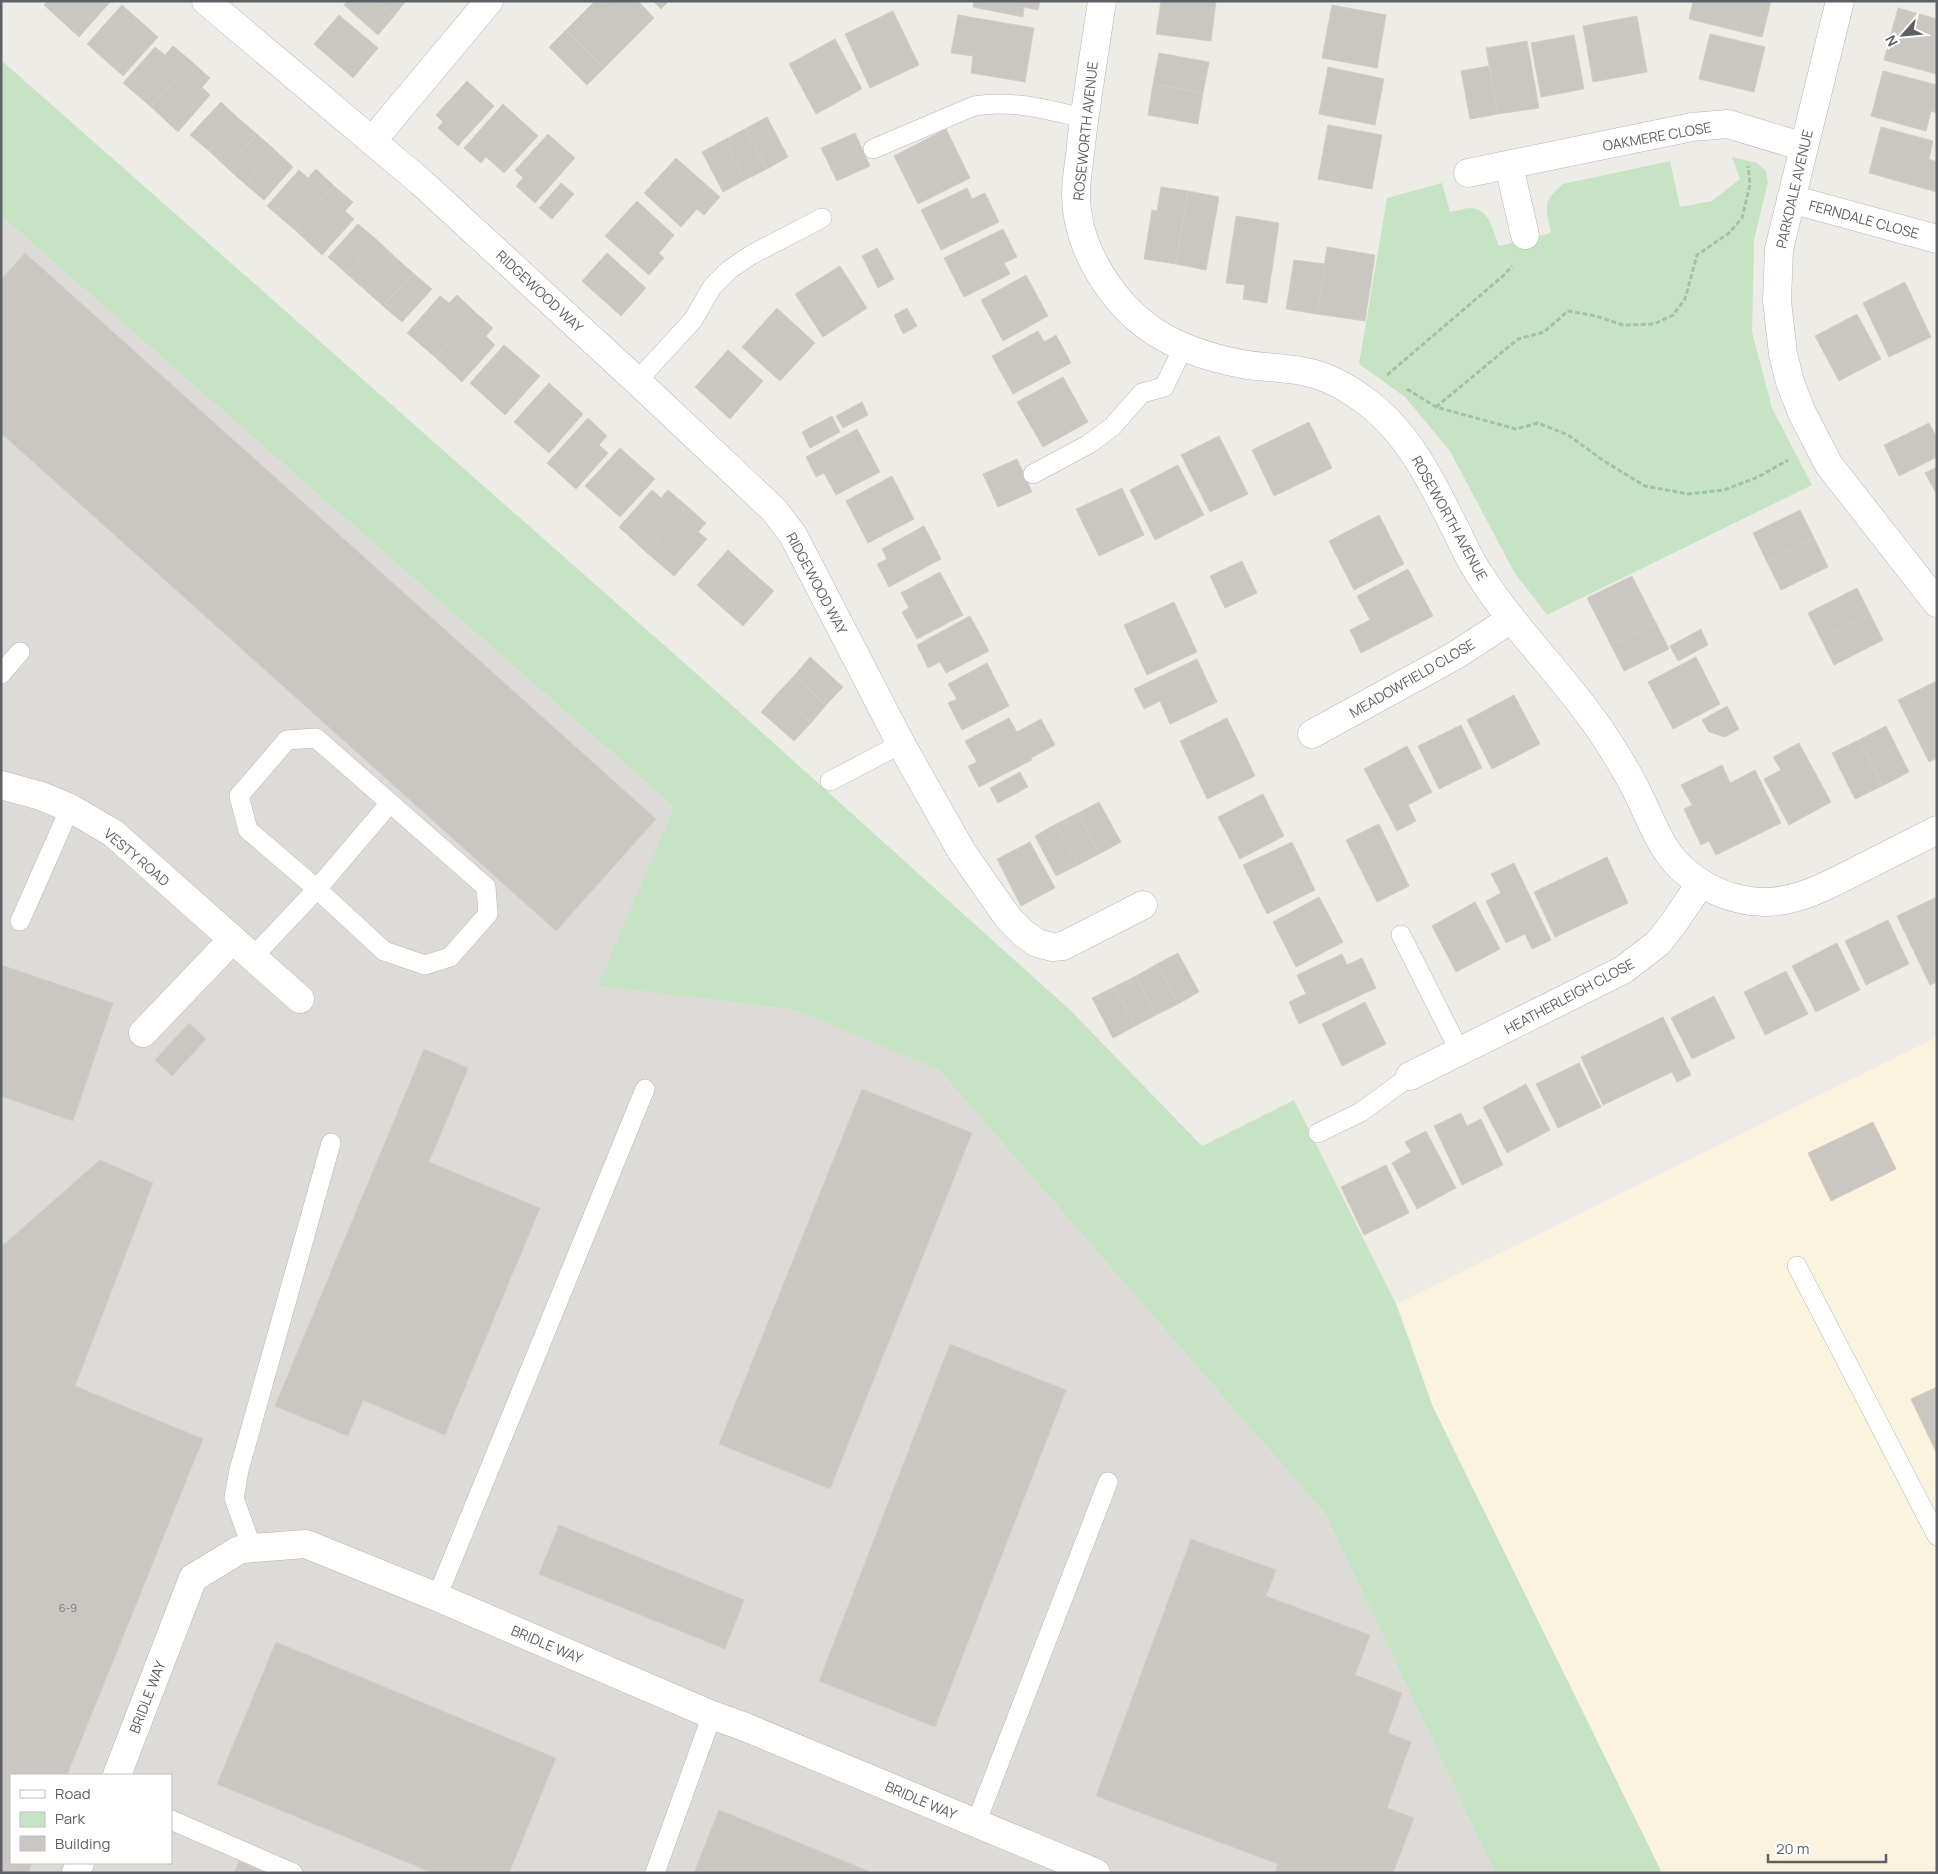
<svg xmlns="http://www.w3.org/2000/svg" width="1938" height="1874" font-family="Manrope,sans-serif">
	<rect width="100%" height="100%" fill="#eeece6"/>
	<path fill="#fbf3de" d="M1937,1037V1873H1662L1433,1407L1397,1304Z"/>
	<path fill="#dddbd8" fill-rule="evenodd" d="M1,216L674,807L599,986L795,1010L939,1070L1326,1515L1495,1873H1ZM11,1775H171V1863H11Z"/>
	<g fill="#c6e4c4">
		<path d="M1,60L707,683L1070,1010L1202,1146L1294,1100L1396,1304L1433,1407L1662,1873H1495L1326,1515L939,1070L795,1010L598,986L674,807L1,216Z"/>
		<path d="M1732,157L1757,163L1766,171L1768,182L1754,240L1752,332L1772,408L1812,485L1547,615L1514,572L1450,451L1405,397L1359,364L1387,198L1442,183L1450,212C1456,211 1464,208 1470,208C1490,208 1493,232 1499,246L1551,233C1546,207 1541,203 1563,184L1670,161L1680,207L1712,201L1740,179Z"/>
	</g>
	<g fill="#cac7c2" stroke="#d3cdc4">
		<path d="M47,1H111L79,37L44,5Z"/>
		<path d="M347,1H376L394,16L378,35L344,5Z"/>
		<path d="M376,1H406L394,16Z"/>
		<path d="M595,1H604L637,35L621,51L583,13Z"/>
		<path d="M604,1H638L654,18L637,35Z"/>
		<path d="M653,1H669L661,9Z"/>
		<path d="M974,1H1040L1038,10L1024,7L1023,17L973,7Z"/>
		<path d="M1161,1H1216L1211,41L1156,34Z"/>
		<path d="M1693,1H1771L1762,37L1689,19Z"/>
		<path d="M122,5L158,37L123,76L87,44Z"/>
		<path d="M1332,5L1386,15L1377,68L1322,58Z"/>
		<path d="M1898,8L1937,19V74L1884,60Z"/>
		<path d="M893,11L919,65L870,88L845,34Z"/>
		<path d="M583,13L621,51L604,68L566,30Z"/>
		<path d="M339,15L378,48L353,78L314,44Z"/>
		<path d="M958,15L1034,28L1025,82L971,73L973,56L951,53Z"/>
		<path d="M1637,16L1647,72L1593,82L1583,26Z"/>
		<path d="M566,30L604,68L587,85L549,47Z"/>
		<path d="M1710,34L1765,47L1754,92L1699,79Z"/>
		<path d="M1574,35L1584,89L1541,97L1531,43Z"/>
		<path d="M835,39L862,89L816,114L789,64Z"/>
		<path d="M1527,41L1539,108L1498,114L1486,48Z"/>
		<path d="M173,46L191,61L151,107L123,83L155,47L165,55Z"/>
		<path d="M1159,53L1209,62L1203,93L1153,84Z"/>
		<path d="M191,61L210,78L202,87L210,95L178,132L151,107Z"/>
		<path d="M1489,66L1498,114L1470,119L1461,71Z"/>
		<path d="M1328,67L1384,79L1375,125L1319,114Z"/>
		<path d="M1883,71L1937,85V113L1931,111L1926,131L1871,116Z"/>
		<path d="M467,81L494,106L458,146L438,128L443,122L436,115Z"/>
		<path d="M1153,84L1203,93L1198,124L1148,115Z"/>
		<path d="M221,102L238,118L209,151L190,135Z"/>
		<path d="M503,104L538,136L504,173L486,157L481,163L464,148Z"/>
		<path d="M767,117L788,157L767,169L745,129Z"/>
		<path d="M238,118L257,134L227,168L209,151Z"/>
		<path d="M1328,125L1382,135L1372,189L1318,179Z"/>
		<path d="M1881,127L1933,141L1929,159L1937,162V192L1869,173Z"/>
		<path d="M745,129L767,169L745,180L724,140Z"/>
		<path d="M946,129L970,178L918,204L894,156Z"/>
		<path d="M855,133L870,166L837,181L821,148Z"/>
		<path d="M257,134L275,150L245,184L227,168Z"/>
		<path d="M548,134L575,158L535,203L516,186L523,178L515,170Z"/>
		<path d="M724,140L745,180L723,192L702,152Z"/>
		<path d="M275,150L293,167L264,200L245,184Z"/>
		<path d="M676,158L720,197L704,215L697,209L681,227L644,193Z"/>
		<path d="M316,169L334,186L295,230L267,206L299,170L308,178Z"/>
		<path d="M561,183L574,194L552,219L539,208Z"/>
		<path d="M334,186L353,202L345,211L354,219L322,255L295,230Z"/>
		<path d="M1161,187L1188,191L1176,264L1144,259L1152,210L1157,211Z"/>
		<path d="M967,188L972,199L985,193L999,222L941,250L921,210Z"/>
		<path d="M1188,191L1219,197L1206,270L1176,264Z"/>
		<path d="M637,201L674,235L659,253L664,258L649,275L605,236Z"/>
		<path d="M1236,216L1279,223L1267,303L1243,299L1245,285L1226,283Z"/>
		<path d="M358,224L377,240L347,274L328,257Z"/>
		<path d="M1003,229L1017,257L1004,263L1010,274L964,297L944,258Z"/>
		<path d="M377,240L395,257L365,290L347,274Z"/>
		<path d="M1327,247L1375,255L1365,321L1317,314Z"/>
		<path d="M877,248L894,279L878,288L862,256Z"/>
		<path d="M25,253L656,819L556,931L1,433V280Z"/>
		<path d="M607,253L646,288L621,316L582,281Z"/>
		<path d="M395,257L413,273L383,306L365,290Z"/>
		<path d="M1294,260L1325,264L1317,314L1286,309Z"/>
		<path d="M840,266L867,308L823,337L795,294Z"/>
		<path d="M413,273L432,289L402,322L383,306Z"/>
		<path d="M1026,275L1048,316L1003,341L981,300Z"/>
		<path d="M1905,282L1931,337L1889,357L1863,303Z"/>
		<path d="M457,295L475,312L435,357L407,333L440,296L449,303Z"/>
		<path d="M777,308L815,343L780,381L742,347Z"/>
		<path d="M907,308L917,326L903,334L894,315Z"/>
		<path d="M475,312L493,328L486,336L495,345L462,382L435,357Z"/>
		<path d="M1857,314L1881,359L1839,381L1815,336Z"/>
		<path d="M1038,331L1044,342L1056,335L1071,363L1013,394L992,356Z"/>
		<path d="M504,345L540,376L505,415L470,383Z"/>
		<path d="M728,350L763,381L730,419L695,387Z"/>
		<path d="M1063,377L1088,422L1043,447L1017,402Z"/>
		<path d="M549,383L583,414L549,453L514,422Z"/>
		<path d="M862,402L868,415L843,428L836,416Z"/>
		<path d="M832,416L840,432L810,448L802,432Z"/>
		<path d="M588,418L607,436L599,445L608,453L576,489L547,463Z"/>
		<path d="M1309,422L1332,468L1274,496L1252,450Z"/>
		<path d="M1929,423L1937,438V457L1899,476L1884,445Z"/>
		<path d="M857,429L880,472L836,495L824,473L816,477L806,457Z"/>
		<path d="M1219,436L1248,494L1210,512L1181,455Z"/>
		<path d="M620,448L655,479L620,517L585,486Z"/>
		<path d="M1017,459L1032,492L998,507L983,474Z"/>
		<path d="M1178,465L1204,515L1155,540L1130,490Z"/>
		<path d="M1937,467V495L1925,473Z"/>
		<path d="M892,476L914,519L868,543L846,501Z"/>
		<path d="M1122,488L1144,535L1099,556L1076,509Z"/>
		<path d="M652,490L661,498L668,490L687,506L646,552L619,527Z"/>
		<path d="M687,506L706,523L698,532L707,539L674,576L646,552Z"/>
		<path d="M1800,510L1814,538L1767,562L1753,533Z"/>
		<path d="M1379,515L1404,564L1354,590L1329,541Z"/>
		<path d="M924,526L941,559L889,587L877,564L887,559L882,549Z"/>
		<path d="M1814,538L1828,567L1781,590L1767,562Z"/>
		<path d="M728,550L751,571L720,606L697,585Z"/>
		<path d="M1242,561L1257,593L1225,608L1210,576Z"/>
		<path d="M1408,569L1433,616L1361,653L1350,630L1370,620L1357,596Z"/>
		<path d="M751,571L774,591L743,626L720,606Z"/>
		<path d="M940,572L963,615L917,639L902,612L909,608L901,593Z"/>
		<path d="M1632,576L1656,623L1611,645L1587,598Z"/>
		<path d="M1857,588L1870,614L1821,639L1808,613Z"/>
		<path d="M1174,602L1197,652L1147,675L1124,625Z"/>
		<path d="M1870,614L1883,640L1834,665L1821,639Z"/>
		<path d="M970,616L989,651L946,673L940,662L928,668L917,645Z"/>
		<path d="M1656,623L1669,649L1624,671L1611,645Z"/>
		<path d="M1701,629L1708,645L1678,661L1670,646Z"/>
		<path d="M810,657L843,687L826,705L794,676Z"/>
		<path d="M1696,657L1720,704L1673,729L1648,682Z"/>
		<path d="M1197,659L1217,702L1170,724L1160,701L1144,709L1134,689Z"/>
		<path d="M987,663L1009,706L962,730L948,703L957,699L948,684Z"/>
		<path d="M794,676L826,705L811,723L777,694Z"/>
		<path d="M1937,681V758L1929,762L1898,700Z"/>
		<path d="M777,694L811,723L794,741L761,712Z"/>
		<path d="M1514,695L1540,744L1492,769L1467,720Z"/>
		<path d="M1727,706L1739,729L1725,737L1709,732L1702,720Z"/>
		<path d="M1009,718L1017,732L1041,719L1055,745L1031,758L1032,760L979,787L968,766L977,762L965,741Z"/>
		<path d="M1227,718L1255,776L1207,799L1180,741Z"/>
		<path d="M1461,725L1482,768L1439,789L1418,746Z"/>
		<path d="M1886,726L1909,772L1882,786L1859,740Z"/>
		<path d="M1859,740L1882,786L1855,799L1832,753Z"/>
		<path d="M1799,743L1831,802L1789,825L1764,779L1781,770L1773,757Z"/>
		<path d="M1407,746L1432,792L1408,805L1416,821L1397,831L1364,769Z"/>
		<path d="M1722,765L1730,783L1755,770L1781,823L1716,855L1709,841L1701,845L1684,809L1692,805L1681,785Z"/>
		<path d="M1020,772L1028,787L998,803L990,788Z"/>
		<path d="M1263,794L1284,836L1240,859L1218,817Z"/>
		<path d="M1099,802L1121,842L1099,854L1078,813Z"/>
		<path d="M1078,813L1099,854L1078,865L1056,824Z"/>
		<path d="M1056,824L1078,865L1056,876L1035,836Z"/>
		<path d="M1379,824L1409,886L1377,902L1346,840Z"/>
		<path d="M1030,842L1055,888L1021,906L997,859Z"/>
		<path d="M1292,842L1315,890L1267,914L1243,865Z"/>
		<path d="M1607,857L1628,903L1555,937L1534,892Z"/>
		<path d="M1514,863L1551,940L1532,949L1525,934L1506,943L1486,901L1501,893L1491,874Z"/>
		<path d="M1319,897L1343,942L1296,967L1273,922Z"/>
		<path d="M1937,897V982L1930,985L1897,916Z"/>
		<path d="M1475,902L1500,949L1456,972L1432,926Z"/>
		<path d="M1888,920L1909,964L1866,985L1845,941Z"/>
		<path d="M1837,943L1860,990L1816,1012L1792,966Z"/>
		<path d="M1178,953L1199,992L1178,1004L1157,964Z"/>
		<path d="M1342,954L1347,965L1362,958L1376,988L1299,1024L1289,1002L1306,994L1297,975Z"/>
		<path d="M1157,964L1178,1004L1156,1015L1136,976Z"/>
		<path d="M1,965L113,1003L73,1121L1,1096Z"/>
		<path d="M1786,971L1808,1014L1765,1035L1744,992Z"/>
		<path d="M1136,976L1156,1015L1135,1026L1114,987Z"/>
		<path d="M1114,987L1135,1026L1113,1038L1092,998Z"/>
		<path d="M1714,996L1735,1038L1692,1059L1671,1018Z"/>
		<path d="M1365,1002L1386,1044L1342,1066L1322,1024Z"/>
		<path d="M1663,1017L1691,1075L1677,1082L1672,1072L1603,1105L1581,1057Z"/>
		<path d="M189,1023L206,1039L172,1076L155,1060Z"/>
		<path d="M424,1049L468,1068L429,1162L540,1208L445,1435L363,1400L348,1436L275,1406Z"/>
		<path d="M1579,1063L1601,1107L1558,1128L1536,1084Z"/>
		<path d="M1526,1084L1550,1130L1507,1153L1483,1107Z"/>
		<path d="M862,1089L972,1133L830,1489L719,1444Z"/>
		<path d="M1461,1113L1467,1126L1481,1119L1503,1165L1462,1185L1434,1126Z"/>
		<path d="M1873,1122L1896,1169L1831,1201L1808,1153Z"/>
		<path d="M1426,1131L1456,1188L1417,1209L1392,1163L1411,1152L1405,1142Z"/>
		<path d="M100,1160L153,1183L75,1386L203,1439L67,1775H11V1863H32L28,1873H1V1247Z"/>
		<path d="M1386,1165L1409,1213L1364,1235L1341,1187Z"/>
		<path d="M950,1344L1066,1390L935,1727L819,1681Z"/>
		<path d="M1937,1387V1454L1911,1399Z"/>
		<path d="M559,1525L744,1600L725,1649L539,1574Z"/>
		<path d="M1191,1539L1276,1570L1266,1596L1370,1635L1355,1675L1402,1693L1388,1733L1411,1742L1387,1808L1414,1818L1393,1873H1275L1278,1864L1096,1796Z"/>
		<path d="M276,1642L556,1758L509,1873H433L217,1784Z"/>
		<path d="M719,1810L873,1873H694Z"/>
		<path d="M239,1861L265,1873H234Z"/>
	</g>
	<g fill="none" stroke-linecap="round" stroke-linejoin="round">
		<defs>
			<g id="lane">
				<path d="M873,149L974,106C1015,100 1044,109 1084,118"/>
				<path d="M637,381L693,320L712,287L729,270L751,255L822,218"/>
				<path d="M1033,474L1089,444L1112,427L1142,393L1164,387L1183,348"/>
				<path d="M1,674L20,652"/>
				<path d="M316,738L486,887L488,914L450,957L425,965L384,951L317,889L248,830L239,796L287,740Z"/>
				<path d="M830,781L901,744"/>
				<path d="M20,921L70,808"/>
				<path d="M1401,935L1460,1052"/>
				<path d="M252,958L317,889L390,803"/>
				<path d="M1318,1133L1361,1112L1410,1076"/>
				<path d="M1797,1266L1937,1536"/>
				<path d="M252,1548L234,1498L239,1470L331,1143"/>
				<path d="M437,1597L645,1089"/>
				<path d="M171,1820L293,1873"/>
				<path d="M976,1823L1108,1482"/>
				<path d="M655,1873L712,1715"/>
			</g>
			<g id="street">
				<path d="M206,1L422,183L637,381L774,510L793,535L901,744L962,852L1009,919L1023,933L1037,943L1052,947L1063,946L1143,905"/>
				<path d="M1102,1C1095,49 1087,96 1081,144C1080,160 1076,177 1076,194C1076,217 1083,242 1094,263C1127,325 1174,351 1242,364C1263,368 1285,367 1306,372C1326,376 1348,388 1364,400C1410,433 1433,485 1458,534C1464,547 1470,560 1478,572C1515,631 1567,679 1605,737C1618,757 1631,778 1641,800C1652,823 1662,850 1681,868C1700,885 1725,898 1751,901C1793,907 1830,884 1866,866C1890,854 1913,842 1937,830"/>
				<path d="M1840,1L1779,249L1777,301L1783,354L1790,382L1802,413L1829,465L1937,603"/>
				<path d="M372,141L489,1"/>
				<path d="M1509,166L1525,235"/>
				<path d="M1468,173L1692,127L1728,124L1804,147"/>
				<path d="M1791,199L1937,239"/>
				<path d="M1312,734L1456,655L1511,619"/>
				<path d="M1,785L41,796L70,808L113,833L300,999"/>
				<path d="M143,1033L232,940"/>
				<path d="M1410,1076L1623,970L1658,943L1673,924L1701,883"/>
				<path d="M117,1775L193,1578L239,1550L252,1548L306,1544L437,1597L712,1715L745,1727L1096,1873"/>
				<path d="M76,1873L80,1863"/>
			</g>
		</defs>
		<use href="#lane" stroke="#b3b6b9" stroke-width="20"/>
		<use href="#street" stroke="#b3b6b9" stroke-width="29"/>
		<g stroke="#9ec4a7" stroke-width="3" stroke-dasharray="5 2.5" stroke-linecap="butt">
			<path d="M1387,375L1503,276L1512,266"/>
			<path d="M1407,389L1436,407L1516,429L1538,423L1568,435L1604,461L1645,486L1688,494L1724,490L1758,477L1788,460"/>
			<path d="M1436,407L1518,339L1544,332L1568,311L1596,316L1623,325L1654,324L1673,315L1685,299L1697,255L1729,233L1742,218L1750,185L1748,166"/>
		</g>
		<use href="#lane" stroke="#fff" stroke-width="19"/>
		<use href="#street" stroke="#fff" stroke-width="28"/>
	</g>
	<g text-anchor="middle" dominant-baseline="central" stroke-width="4" stroke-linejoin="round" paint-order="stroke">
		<g font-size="11" fill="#787a7c">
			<text x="68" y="1607">6-9</text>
		</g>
		<g font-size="14" fill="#5d6165" stroke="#fff">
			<text transform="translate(1085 131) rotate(-84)">ROSEWORTH AVENUE</text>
			<text transform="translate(1657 136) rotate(-10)">OAKMERE CLOSE</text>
			<text transform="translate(1794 189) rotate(-77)">PARKDALE AVENUE</text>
			<text transform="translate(1864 219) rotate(15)">FERNDALE CLOSE</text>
			<text transform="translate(540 291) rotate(43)">RIDGEWOOD WAY</text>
			<text transform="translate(1450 518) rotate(61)">ROSEWORTH AVENUE</text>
			<text transform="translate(817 583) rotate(62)">RIDGEWOOD WAY</text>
			<text transform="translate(1412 678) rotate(-30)">MEADOWFIELD CLOSE</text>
			<text transform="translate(137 857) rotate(40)">VESTY ROAD</text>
			<text transform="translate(1569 996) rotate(-28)">HEATHERLEIGH CLOSE</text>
			<text transform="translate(547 1644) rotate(23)">BRIDLE WAY</text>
			<text transform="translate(147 1697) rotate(-69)">BRIDLE WAY</text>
			<text transform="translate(921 1800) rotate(23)">BRIDLE WAY</text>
		</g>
	</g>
	<rect width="1938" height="1874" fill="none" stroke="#5d6165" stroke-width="5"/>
	<rect x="10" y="1774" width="162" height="90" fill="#ffffff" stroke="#bec0c1"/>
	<rect x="20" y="1790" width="25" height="8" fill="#ffffff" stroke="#bec0c1"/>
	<text x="55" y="1799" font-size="15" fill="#5d6165">Road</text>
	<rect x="20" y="1812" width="25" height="15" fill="#c6e4c4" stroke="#bec0c1"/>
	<text x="55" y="1824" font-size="15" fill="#5d6165">Park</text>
	<rect x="20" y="1836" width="25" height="15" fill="#cac7c2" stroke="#bec0c1"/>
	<text x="55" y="1849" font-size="15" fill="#5d6165">Building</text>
	<g transform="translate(1903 35) rotate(243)" stroke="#ffffff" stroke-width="4" paint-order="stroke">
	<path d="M0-4L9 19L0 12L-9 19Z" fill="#5d6165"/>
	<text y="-8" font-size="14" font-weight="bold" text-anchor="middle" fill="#5d6165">N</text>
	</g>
	<path d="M1768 1854v8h118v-8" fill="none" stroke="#5d6165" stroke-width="2.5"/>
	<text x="1776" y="1854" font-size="15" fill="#5d6165" stroke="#ffffff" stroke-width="4" paint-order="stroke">20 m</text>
</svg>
